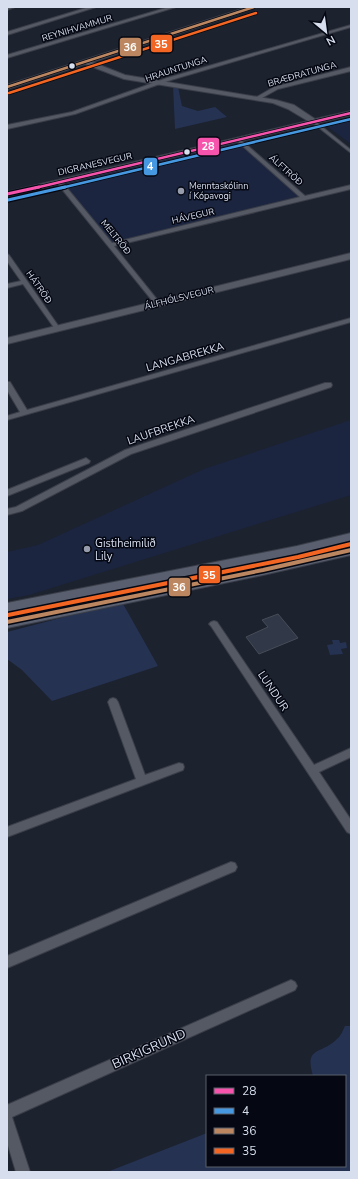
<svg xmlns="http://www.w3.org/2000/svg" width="358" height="1179" font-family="'Nunito Sans',sans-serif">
	<rect width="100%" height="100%" fill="#1c222e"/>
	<g fill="#1b2540">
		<path d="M351,118V144L324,124Z"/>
		<path d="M238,142L302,198L112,243L63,184Z"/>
		<path d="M351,420V495L29,595L7,599V552L38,545L204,469Z"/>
	</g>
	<g fill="#253252">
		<path d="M173,86L178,87L182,106L198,111L215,107L227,117L175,129Z"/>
		<path d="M122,602L158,666L52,701L22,670L7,659V632Z"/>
		<path d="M332,640H339L340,643L346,642L347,648L341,649L343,654L330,655L327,645L333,644Z"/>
		<path d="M345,1026H351V1172H107L207,1133V1166H345V1076H313C304,1046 321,1055 337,1039C341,1036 343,1030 345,1026Z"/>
	</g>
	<path fill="#313848" stroke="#474c57" d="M278,614L298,638L259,654L246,637L268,627L262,620Z"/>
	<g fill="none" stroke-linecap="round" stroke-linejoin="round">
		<defs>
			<path id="pedestrian" d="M313,121H315L351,150V153L313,123Z"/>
			<g id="minor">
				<path d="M7,7H15L7,10Z"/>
				<path d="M89,7H96L7,35V32Z"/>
				<path d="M169,7H176L7,58V55Z"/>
				<path d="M351,25V27L171,80L75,114L7,129V125L72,112L167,78Z"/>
				<path d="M351,67V71L278,89L260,99L255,98L274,87Z"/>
				<path d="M239,138L305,196L351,185V189L114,246L159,302L160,303L157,305L155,304L57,183L62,182L112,243L300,197L237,141V139Z"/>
				<path d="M7,254L9,255L59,327V329H55L23,284L7,288V284L21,281L7,261Z"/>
				<path d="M351,318V322L7,420V416L20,412L7,390V382H10L27,410Z"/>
				<path d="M325,383H331L332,385L331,387L131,454L22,511L7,515V509L16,507L125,450Z"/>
				<path d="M86,458L90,461L89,463L7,496V490Z"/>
				<path d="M214,621L217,622L314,765L351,748V757L319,772L351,820V834L347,832L211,626L209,624L211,622Z"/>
				<path d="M113,698L116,699L118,702L145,775L179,763L183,764L184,767L183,770L7,837V827L136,779L108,702L110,699Z"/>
				<path d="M231,862L235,863L237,867L235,871L7,968V956Z"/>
				<path d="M291,980L295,982L297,986L295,990L12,1117L30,1172H16L7,1142V1105Z"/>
			</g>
			<g id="tertiary">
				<path d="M248,7H257L92,62L125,75L276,100L294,105L315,119L351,111V115L7,196V192L308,121L288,109L273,103L124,79L85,64L7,89V85Z"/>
				<path d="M351,253V259L7,344V338Z"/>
			</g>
			<g id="primary">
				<path d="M351,533V543L297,556L7,615V603L297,546Z"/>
				<path d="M351,545V555L263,575L7,628V616L263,565Z"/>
			</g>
		</defs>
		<use href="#pedestrian" stroke="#3a3e49" stroke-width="2"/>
		<use href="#minor" stroke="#3a3e49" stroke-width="2"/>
		<use href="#tertiary" stroke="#3a3e49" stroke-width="2"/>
		<use href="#primary" stroke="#3a3e49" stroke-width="2"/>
		<use href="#pedestrian" fill="#555964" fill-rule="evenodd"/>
		<use href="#minor" fill="#555964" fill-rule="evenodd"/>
		<use href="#tertiary" fill="#555964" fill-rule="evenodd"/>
		<use href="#primary" fill="#595f6f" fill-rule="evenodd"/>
		<defs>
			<path id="bus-1-far1" d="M35,188L351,113"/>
			<path id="bus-1" d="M7,194L39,187"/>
			<path id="bus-2-far1" d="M61,188L351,119"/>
			<path id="bus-2" d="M8,200L65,187"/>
			<path id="bus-3-far1" d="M7,87L254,7"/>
			<path id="bus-3" d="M7,622L263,570L351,550"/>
			<path id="bus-4-far1" d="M9,93L256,13"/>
			<path id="bus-4" d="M8,615L298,557L351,544"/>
		</defs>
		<use href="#bus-1-far1" stroke="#050812" stroke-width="4"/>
		<use href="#bus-1" stroke="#050812" stroke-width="5.5"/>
		<use href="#bus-2-far1" stroke="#050812" stroke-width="4"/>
		<use href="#bus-2" stroke="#050812" stroke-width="5.5"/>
		<use href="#bus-3-far1" stroke="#050812" stroke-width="4"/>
		<use href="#bus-3" stroke="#050812" stroke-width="7"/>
		<use href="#bus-4-far1" stroke="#050812" stroke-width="4"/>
		<use href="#bus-4" stroke="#050812" stroke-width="7"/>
		<use href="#bus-1-far1" stroke="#f653ac" stroke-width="2.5"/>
		<use href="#bus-1" stroke="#f653ac" stroke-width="3"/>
		<use href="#bus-2-far1" stroke="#4699e1" stroke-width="2.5"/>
		<use href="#bus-2" stroke="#4699e1" stroke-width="3"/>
		<use href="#bus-3-far1" stroke="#bb8660" stroke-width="2.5"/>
		<use href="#bus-3" stroke="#bb8660" stroke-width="4"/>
		<use href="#bus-4-far1" stroke="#f26522" stroke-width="2.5"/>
		<use href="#bus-4" stroke="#f26522" stroke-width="4"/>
	</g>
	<g fill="#d7deee" stroke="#050812" stroke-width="1.5">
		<circle cx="72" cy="66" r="3.5"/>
		<circle cx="187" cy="152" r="3.5"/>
	</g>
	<g fill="#969cab" stroke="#050812" stroke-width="1.5">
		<circle cx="181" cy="191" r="4"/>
		<circle cx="87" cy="549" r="4"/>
	</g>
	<g text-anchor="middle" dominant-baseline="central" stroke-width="3" stroke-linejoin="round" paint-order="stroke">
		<g font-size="9" fill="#d7deee" stroke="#050812">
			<text transform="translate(77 28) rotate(-17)">REYNIHVAMMUR</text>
			<text transform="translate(176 69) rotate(-18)">HRAUNTUNGA</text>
			<text transform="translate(302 74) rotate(-16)">BRÆÐRATUNGA</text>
			<text transform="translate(95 164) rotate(-13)">DIGRANESVEGUR</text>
			<text transform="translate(286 170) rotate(42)">ÁLFTRÖÐ</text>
			<text transform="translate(193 216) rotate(-13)">HÁVEGUR</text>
			<text transform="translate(116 237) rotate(51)">MELTRÖÐ</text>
			<text transform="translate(39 287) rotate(55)">HÁTRÖÐ</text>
			<text transform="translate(179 298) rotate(-14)">ÁLFHÓLSVEGUR</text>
		</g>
		<g font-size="9" fill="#d7deee" stroke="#050812" text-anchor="start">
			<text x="189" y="186">Menntaskólinn<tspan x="189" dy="10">í Kópavogi</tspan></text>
		</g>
		<g font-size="11" fill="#d7deee" stroke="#050812">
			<text transform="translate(185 357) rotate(-16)">LANGABREKKA</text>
			<text transform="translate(161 430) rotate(-19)">LAUFBREKKA</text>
			<text transform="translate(273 691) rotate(56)">LUNDUR</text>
		</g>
		<g font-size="11" fill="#d7deee" stroke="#050812" text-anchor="start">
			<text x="95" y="543">Gistiheimilið<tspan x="95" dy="13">Lily</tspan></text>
		</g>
		<g font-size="13" fill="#d7deee" stroke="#050812">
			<text transform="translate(149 1049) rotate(-24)">BIRKIGRUND</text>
		</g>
	</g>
	<g stroke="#050812" stroke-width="1.5">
		<rect x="150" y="34" width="23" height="19" rx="4" fill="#f26522"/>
		<rect x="119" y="37" width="23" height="20" rx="4" fill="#bb8660"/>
		<rect x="197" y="137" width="23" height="19" rx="4" fill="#f653ac"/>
		<rect x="143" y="157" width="15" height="19" rx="4" fill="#4699e1"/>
		<rect x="198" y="565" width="23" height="19" rx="4" fill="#f26522"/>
		<rect x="168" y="577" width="23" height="20" rx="4" fill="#bb8660"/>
	</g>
	<g font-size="11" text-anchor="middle" font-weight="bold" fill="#fff">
		<text x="161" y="48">35</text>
		<text x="130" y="51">36</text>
		<text x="208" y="150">28</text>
		<text x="150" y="170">4</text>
		<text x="209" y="579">35</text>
		<text x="179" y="591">36</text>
	</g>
	<rect width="358" height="1179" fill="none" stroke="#d7deee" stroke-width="16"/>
	<rect x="206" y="1075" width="140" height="92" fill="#050812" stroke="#595e6a"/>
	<rect x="214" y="1088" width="20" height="6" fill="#f653ac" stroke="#595e6a"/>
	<text x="242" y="1095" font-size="12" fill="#d7deee">28</text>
	<rect x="214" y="1108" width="20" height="6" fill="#4699e1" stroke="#595e6a"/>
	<text x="242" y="1115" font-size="12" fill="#d7deee">4</text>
	<rect x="214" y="1128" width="20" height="6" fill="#bb8660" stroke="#595e6a"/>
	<text x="242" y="1135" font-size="12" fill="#d7deee">36</text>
	<rect x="214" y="1148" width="20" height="6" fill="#f26522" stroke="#595e6a"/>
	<text x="242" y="1155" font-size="12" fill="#d7deee">35</text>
	<g transform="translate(326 32) rotate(151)" stroke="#050812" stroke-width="3" paint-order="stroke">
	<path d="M0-3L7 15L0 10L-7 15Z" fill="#d7deee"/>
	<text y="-6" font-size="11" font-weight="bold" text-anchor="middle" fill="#d7deee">N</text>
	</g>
</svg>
